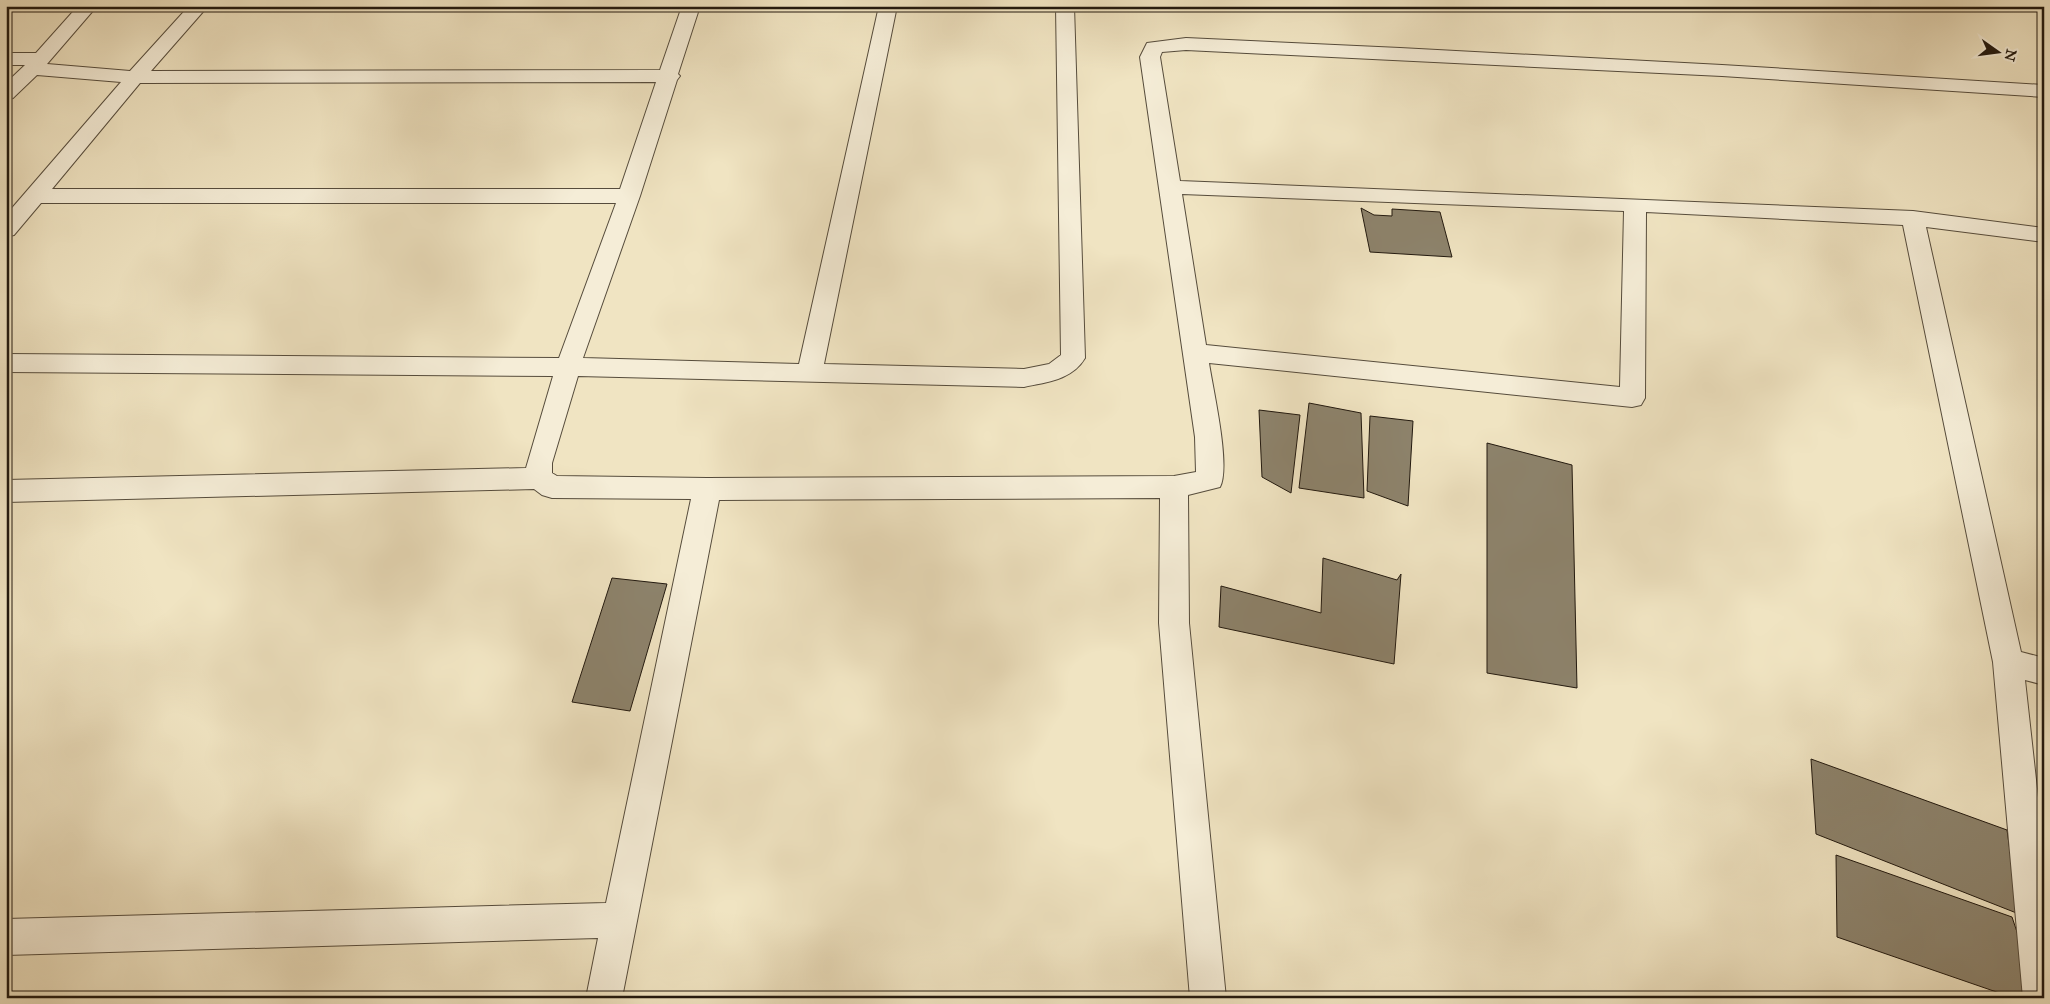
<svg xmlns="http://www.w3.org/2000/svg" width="2050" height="1004" font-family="'IM FELL Great Primer',serif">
	<rect width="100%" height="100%" fill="#f0e4c2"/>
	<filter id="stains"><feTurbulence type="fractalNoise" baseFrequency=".004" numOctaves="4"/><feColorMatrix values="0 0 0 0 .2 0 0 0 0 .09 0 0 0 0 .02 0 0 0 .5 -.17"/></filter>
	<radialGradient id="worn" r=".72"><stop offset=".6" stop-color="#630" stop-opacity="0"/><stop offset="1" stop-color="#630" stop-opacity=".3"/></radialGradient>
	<g fill="#8d836c" stroke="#22190f">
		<path d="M1361,208L1374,215L1392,216V209L1440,212L1452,257L1370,252Z"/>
		<path d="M1309,403L1361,413L1364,498L1299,488Z"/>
		<path d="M1259,410L1300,415L1291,493L1262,477Z"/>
		<path d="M1370,416L1413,421L1408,506L1367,491Z"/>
		<path d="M1487,443L1572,465L1577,688L1487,673Z"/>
		<path d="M1323,558L1397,580L1401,574L1394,664L1219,627L1221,586L1321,613Z"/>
		<path d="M612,578L667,584L630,711L572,702Z"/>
		<path d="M1811,759L2007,830L2019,914L1816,834Z"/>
		<path d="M1836,855L2012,917L2039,998H2014L1837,937Z"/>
	</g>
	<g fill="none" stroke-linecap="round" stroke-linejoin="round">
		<defs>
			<path id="street" d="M78,6H97L47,64L130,71L189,6H208L151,71L660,70L682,6H700L678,74L680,76L677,80L640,196L583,358L799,364L879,6H897L824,364L1024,369L1049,364L1061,355L1056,6H1074L1085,358C1072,380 1047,382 1024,387L578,376L552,463V473L557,476L707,478L1174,476L1196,472L1195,437L1140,57L1147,43L1186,38L1400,48L1722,65L2044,85V97L1722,76L1186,50L1162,52L1160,57L1180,181L1913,211L2044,228V242L1926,227L2021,652L2044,658V685L2025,680L2044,852V998H2023L1993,662L1903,225L1646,212L1645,398L1641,405L1632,407L1209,363C1213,390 1231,466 1220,487L1188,495L1189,623L1226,998H1190L1159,623L1160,498L719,500L622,998H586L598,938L6,955V919L606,903L691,499L552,498L542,495L534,489L6,502V480L526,468L553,376L6,372V354L559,358L616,203H41L14,235L6,237V215L121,82L37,75L13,98L6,100V83L25,65H6V53H36ZM656,82L620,189H52L140,83ZM1182,194L1624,211L1620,387L1206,345Z"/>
		</defs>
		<use href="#street" stroke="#564c3c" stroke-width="2"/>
		<use href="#street" fill="#f5edd7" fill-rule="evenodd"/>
	</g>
	<rect width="2050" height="1004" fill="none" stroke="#f0e4c2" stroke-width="25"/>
	<rect x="8" y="8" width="2035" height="989" fill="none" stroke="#22190f" stroke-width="2.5"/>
	<rect x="12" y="12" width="2025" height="979" fill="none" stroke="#22190f"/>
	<g transform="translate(1998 52) rotate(104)" stroke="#f5edd7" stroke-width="4" paint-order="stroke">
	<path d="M0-4L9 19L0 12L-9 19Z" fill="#22190f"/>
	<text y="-8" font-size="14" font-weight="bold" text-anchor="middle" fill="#22190f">N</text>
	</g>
	<rect width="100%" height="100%" filter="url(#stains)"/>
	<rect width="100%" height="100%" fill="url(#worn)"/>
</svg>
